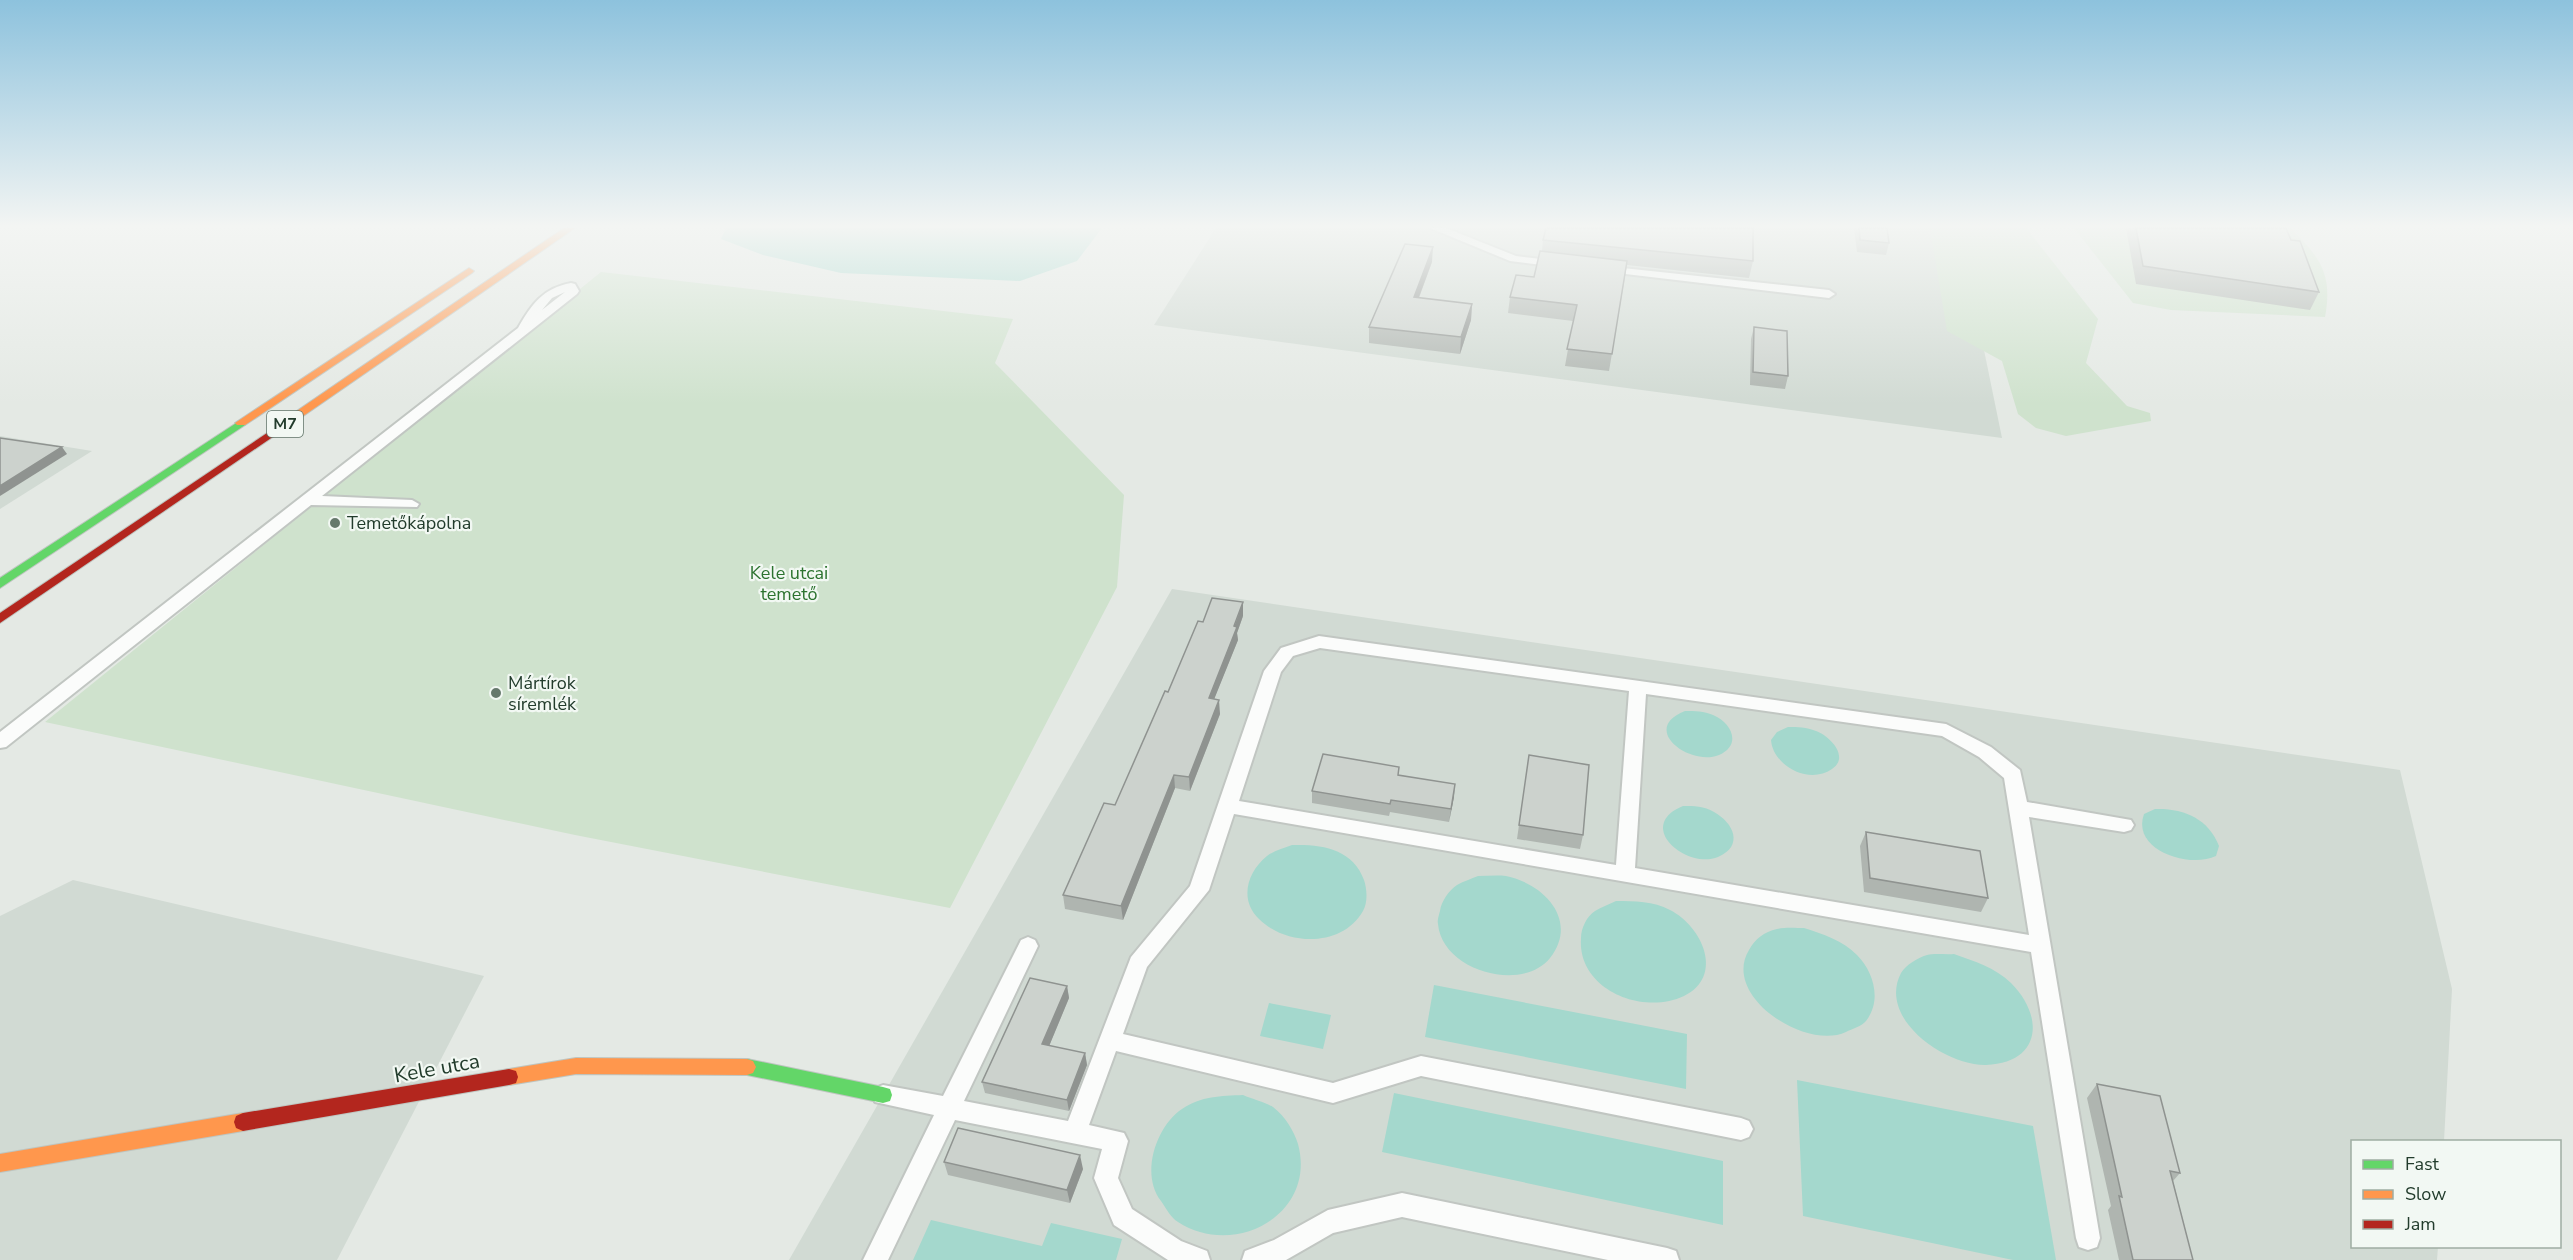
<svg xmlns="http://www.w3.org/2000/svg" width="2573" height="1260" font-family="'Nunito Sans',sans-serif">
	<rect width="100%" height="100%" fill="#e4e9e4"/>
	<g fill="#d1dad3">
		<path d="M1216,228H1959L2002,438L1154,325Z"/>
		<path d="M0,436L92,451L0,509Z"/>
		<path d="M1172,589L2400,770L2452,989L2444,1141L2352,1142V1246L2438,1247L2437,1260H789Z"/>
		<path d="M73,880L484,976L337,1260H0V916Z"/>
	</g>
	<g fill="#cfe2cd">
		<path d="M1930,228H2026L2098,319L2086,363L2127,406L2150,413L2151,421L2066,436L2036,428L2018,414L2002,361L1947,331Z"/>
		<path d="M2074,228H2290C2320,257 2333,274 2325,317L2171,310L2133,303Z"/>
		<path d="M601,272L1013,319L995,363L1124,495L1117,587L950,908L575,835L45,722Z"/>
	</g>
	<g fill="#a4d8cd">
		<path d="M726,228H1102L1077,261L1020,281L841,273L763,255L721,239Z"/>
		<path d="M1685,711C1695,711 1704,711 1713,715C1732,723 1742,745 1719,755C1690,767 1639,729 1685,711Z"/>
		<path d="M1788,727C1798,727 1806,727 1816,731C1830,736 1850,757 1832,769C1809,785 1773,766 1771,740L1777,732Z"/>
		<path d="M1683,806C1694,806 1704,806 1714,812C1734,823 1744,846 1718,857C1687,870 1634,826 1683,806Z"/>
		<path d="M2155,809C2183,808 2208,818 2219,846L2216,856C2189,869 2131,850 2144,814Z"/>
		<path d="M1292,845C1322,844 1353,849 1364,880C1367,889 1368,902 1363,911C1342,948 1286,946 1259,919C1239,900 1247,872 1267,856C1273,851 1284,848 1292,845Z"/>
		<path d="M1478,876C1487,876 1497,875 1506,876C1545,884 1579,921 1550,958C1522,993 1442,971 1438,924C1437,920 1439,915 1440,911C1441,902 1449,890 1457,885C1464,881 1471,879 1478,876Z"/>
		<path d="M1616,901C1635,901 1653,901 1670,910C1702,926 1725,976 1684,996C1642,1016 1577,989 1581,938C1581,928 1587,916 1595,911C1601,907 1610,904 1616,901Z"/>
		<path d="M1804,928C1823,934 1842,940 1857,955C1874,972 1882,1001 1866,1021C1862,1026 1852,1029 1846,1032C1806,1051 1721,996 1749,950C1755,939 1764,932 1777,929C1785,927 1796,928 1804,928Z"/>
		<path d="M1954,954C1974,961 1996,968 2011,983C2045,1017 2041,1063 1986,1065C1946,1066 1877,1019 1901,973C1906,965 1917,958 1927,955C1935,953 1946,955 1954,954Z"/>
		<path d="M1434,985L1687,1034L1686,1089L1425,1037Z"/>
		<path d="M1269,1003L1331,1015L1323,1049L1260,1036Z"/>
		<path d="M1797,1080L2033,1126L2056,1260H2013L1803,1216Z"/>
		<path d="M1394,1093L1723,1161V1225L1382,1152Z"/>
		<path d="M1243,1095C1252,1099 1265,1102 1273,1107C1285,1116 1294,1131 1298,1144C1317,1214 1235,1259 1178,1222C1171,1218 1166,1208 1161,1201C1140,1175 1156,1126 1182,1109C1201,1096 1221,1096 1243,1095Z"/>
		<path d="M931,1220L1042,1246L1051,1223L1122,1239L1116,1260H913Z"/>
	</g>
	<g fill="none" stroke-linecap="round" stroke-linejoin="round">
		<defs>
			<g id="lane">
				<path d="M1430,228H1446L1516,256L1558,261L1564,264L1558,267L1510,261Z"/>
				<path d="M1604,266L1829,290L1835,294L1829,298L1600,271V267Z"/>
				<path d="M571,283L575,284L579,291L577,294L322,496L412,500L419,504L417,507L311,505L6,747L0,748V732L518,328C531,305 543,288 571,283ZM565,292L542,310L552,298Z"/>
				<path d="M1319,636L1946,724L1991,747L2020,770L2027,802L2131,820L2134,825L2131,830L2124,832L2029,817L2100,1238L2097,1247L2088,1250L2079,1247L2076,1238L2031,952L1234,814L1209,890L1147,967L1123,1034L1333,1083L1421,1056L1741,1118L1749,1121L1753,1129L1749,1137L1741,1140L1421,1076L1333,1103L1116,1051L1089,1125L1124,1133L1128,1141L1118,1178L1132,1209L1181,1241L1207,1251L1210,1260H1168L1114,1225L1094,1178L1102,1149L955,1120L888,1260H863L934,1115L875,1102L872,1095L875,1088L883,1085L943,1096L1021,940L1028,937L1035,940L1038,946L964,1101L1068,1121L1131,957L1190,886L1264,671L1281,648ZM1320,648L1629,691L1616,865L1239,801L1281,672L1293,656ZM1646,694L1942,736L1979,757L2004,778L2029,935L1635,868Z"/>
				<path d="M1402,1193L1667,1248L1676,1251L1679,1260H1608L1402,1217L1333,1233L1286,1260H1242L1245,1251L1274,1240L1328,1210Z"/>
			</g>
			<g id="fast">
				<path d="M241,420L245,421V425L0,588V578Z"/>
				<path d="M747,1059L883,1087L890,1089L892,1095L890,1101L883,1103L747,1075L741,1073L738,1067L741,1061Z"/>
			</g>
			<g id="slow">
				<path d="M564,228H575L280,432H272V428Z"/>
				<path d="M469,268L474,271L472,273L245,425H237L235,423Z"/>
				<path d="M576,1058L747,1059L753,1061L756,1067L753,1073L747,1075L576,1074L509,1085L502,1083L500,1077L502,1071L509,1069Z"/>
				<path d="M243,1113L250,1116L252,1122L250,1128L243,1131L0,1172V1154Z"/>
			</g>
			<g id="jam">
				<path d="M276,427L280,428V432L0,623V613Z"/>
				<path d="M509,1069L516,1071L518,1077L516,1083L509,1085L243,1131L236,1128L234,1122L236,1116L243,1113Z"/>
			</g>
		</defs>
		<use href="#lane" stroke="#c1c6c2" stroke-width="4"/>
		<use href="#fast" stroke="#bec5c0" stroke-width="2"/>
		<use href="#slow" stroke="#bec5c0" stroke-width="2"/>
		<use href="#jam" stroke="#bec5c0" stroke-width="2"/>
		<use href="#lane" fill="#fbfcfb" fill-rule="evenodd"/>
		<use href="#fast" fill="#63d668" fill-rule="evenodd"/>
		<use href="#slow" fill="#ff974d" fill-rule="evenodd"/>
		<use href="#jam" fill="#b3261e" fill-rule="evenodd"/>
	</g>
	<g fill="#afb5b0">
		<path d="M1854,228H1887L1889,243L1886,255L1857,252Z"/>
		<path d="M2126,228H2286L2291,240L2319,292L2310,310L2136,284Z"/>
		<path d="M1543,240L1753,261L1749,278L1627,265L1609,371L1565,366L1573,321L1508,313L1510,297L1534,277L1542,251Z"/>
		<path d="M1432,262L1419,298L1472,304L1471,320L1460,354L1369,343V327Z"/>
		<path d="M1754,327L1788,376L1785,389L1750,385L1751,339Z"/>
		<path d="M1243,616L1237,633L1238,640L1214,699L1220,714L1190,791L1175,788L1123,920L1065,909L1063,895L1115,805L1168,692Z"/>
		<path d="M1529,755L1583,835L1580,849L1517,839Z"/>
		<path d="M1399,775L1454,797L1449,822L1390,812L1389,816L1312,803V791Z"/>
		<path d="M1866,832L1988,898L1981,912L1864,892L1860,846Z"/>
		<path d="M1067,986L1069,998L1049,1046L1085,1053L1087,1065L1069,1111L985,1093L982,1082Z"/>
		<path d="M2097,1084L2180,1173L2173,1181L2193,1260H2119L2108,1210L2111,1206L2087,1098Z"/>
		<path d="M944,1162L1083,1169L1070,1203L948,1175Z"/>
	</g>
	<g fill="#8f9390">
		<path d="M1433,247L1432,262L1413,313L1414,297Z"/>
		<path d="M1472,304L1471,320L1460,354L1461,337Z"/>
		<path d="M62,447L67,454L0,496V486Z"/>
		<path d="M1243,602V616L1237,633L1238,640L1209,712V698Z"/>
		<path d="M1219,700L1220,714L1190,791L1189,777Z"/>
		<path d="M1174,775L1175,788L1123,920L1121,906Z"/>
		<path d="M1455,784L1454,797L1449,822L1451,809Z"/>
		<path d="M1067,986L1069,998L1045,1056L1042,1044Z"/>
		<path d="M1085,1053L1087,1065L1069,1111L1067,1100Z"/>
		<path d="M1080,1155L1083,1169L1070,1203L1067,1190Z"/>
	</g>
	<g fill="#ccd2cd" stroke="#8f9390" stroke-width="1.5">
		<path d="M1546,228H1753V261L1543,240Z"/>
		<path d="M1859,228H1887L1889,243L1860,240Z"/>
		<path d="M2136,228H2286L2291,240L2300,241L2319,292L2143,266Z"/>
		<path d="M1405,244L1433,247L1414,297L1472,304L1461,337L1369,327Z"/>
		<path d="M1540,251L1627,261L1612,354L1567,349L1577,305L1510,297L1516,275L1534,277Z"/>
		<path d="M1754,327L1787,331L1788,376L1753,372Z"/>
		<path d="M0,438L62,447L0,486Z"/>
		<path d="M1212,598L1243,602L1234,626L1237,627L1209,698L1219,700L1189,777L1174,775L1121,906L1063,895L1104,803L1115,805L1165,691L1168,692L1198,621L1203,622Z"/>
		<path d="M1323,754L1399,767L1398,775L1455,784L1451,809L1391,800L1390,804L1312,791Z"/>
		<path d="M1529,755L1589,765L1583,835L1519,825Z"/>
		<path d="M1866,832L1980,851L1988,898L1870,878Z"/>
		<path d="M1030,978L1067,986L1042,1044L1085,1053L1067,1100L982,1082Z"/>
		<path d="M2097,1084L2160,1096L2180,1173L2170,1171L2193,1260H2133L2119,1196L2122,1197Z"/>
		<path d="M958,1128L1080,1155L1067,1190L944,1162Z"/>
	</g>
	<linearGradient id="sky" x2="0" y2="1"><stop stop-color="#8dc2dd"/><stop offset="0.56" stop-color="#f3f5f3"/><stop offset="1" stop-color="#f3f5f3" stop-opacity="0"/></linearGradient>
	<rect width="2573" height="404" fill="url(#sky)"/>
	<g fill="#66796c" stroke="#f2f8f3" stroke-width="2">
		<circle cx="335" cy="523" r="6"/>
		<circle cx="496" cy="693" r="6"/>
	</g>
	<g text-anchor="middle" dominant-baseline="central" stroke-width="4.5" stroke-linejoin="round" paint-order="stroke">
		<rect fill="#f2f8f3" stroke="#607468" stroke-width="1.5" x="267" y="411" width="36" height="26" rx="4.5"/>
		<g font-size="16" font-weight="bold" fill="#223c2c">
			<text x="285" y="424">M7</text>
		</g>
		<g font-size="18" fill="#223c2c" stroke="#f2f8f3" text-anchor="start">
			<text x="347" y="523">Temetőkápolna</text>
			<text x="508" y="683">Mártírok<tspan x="508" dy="21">síremlék</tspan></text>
		</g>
		<g font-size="18" fill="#2c732f" stroke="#f2f8f3">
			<text x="789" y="573">Kele utcai<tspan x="789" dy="21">temető</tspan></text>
		</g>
		<g font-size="21" fill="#223c2c" stroke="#f2f8f3">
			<text transform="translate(437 1068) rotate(-10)">Kele utca</text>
		</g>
	</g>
	<rect x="2351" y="1140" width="210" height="108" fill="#f2f8f3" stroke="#9fada3" stroke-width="1.5"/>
	<rect x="2363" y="1160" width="30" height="9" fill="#63d668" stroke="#9fada3" stroke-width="1.5"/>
	<text x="2405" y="1170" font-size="18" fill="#223c2c">Fast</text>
	<rect x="2363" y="1190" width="30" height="9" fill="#ff974d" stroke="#9fada3" stroke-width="1.5"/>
	<text x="2405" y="1200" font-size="18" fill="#223c2c">Slow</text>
	<rect x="2363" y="1220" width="30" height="9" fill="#b3261e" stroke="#9fada3" stroke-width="1.5"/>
	<text x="2405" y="1230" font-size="18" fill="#223c2c">Jam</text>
</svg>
